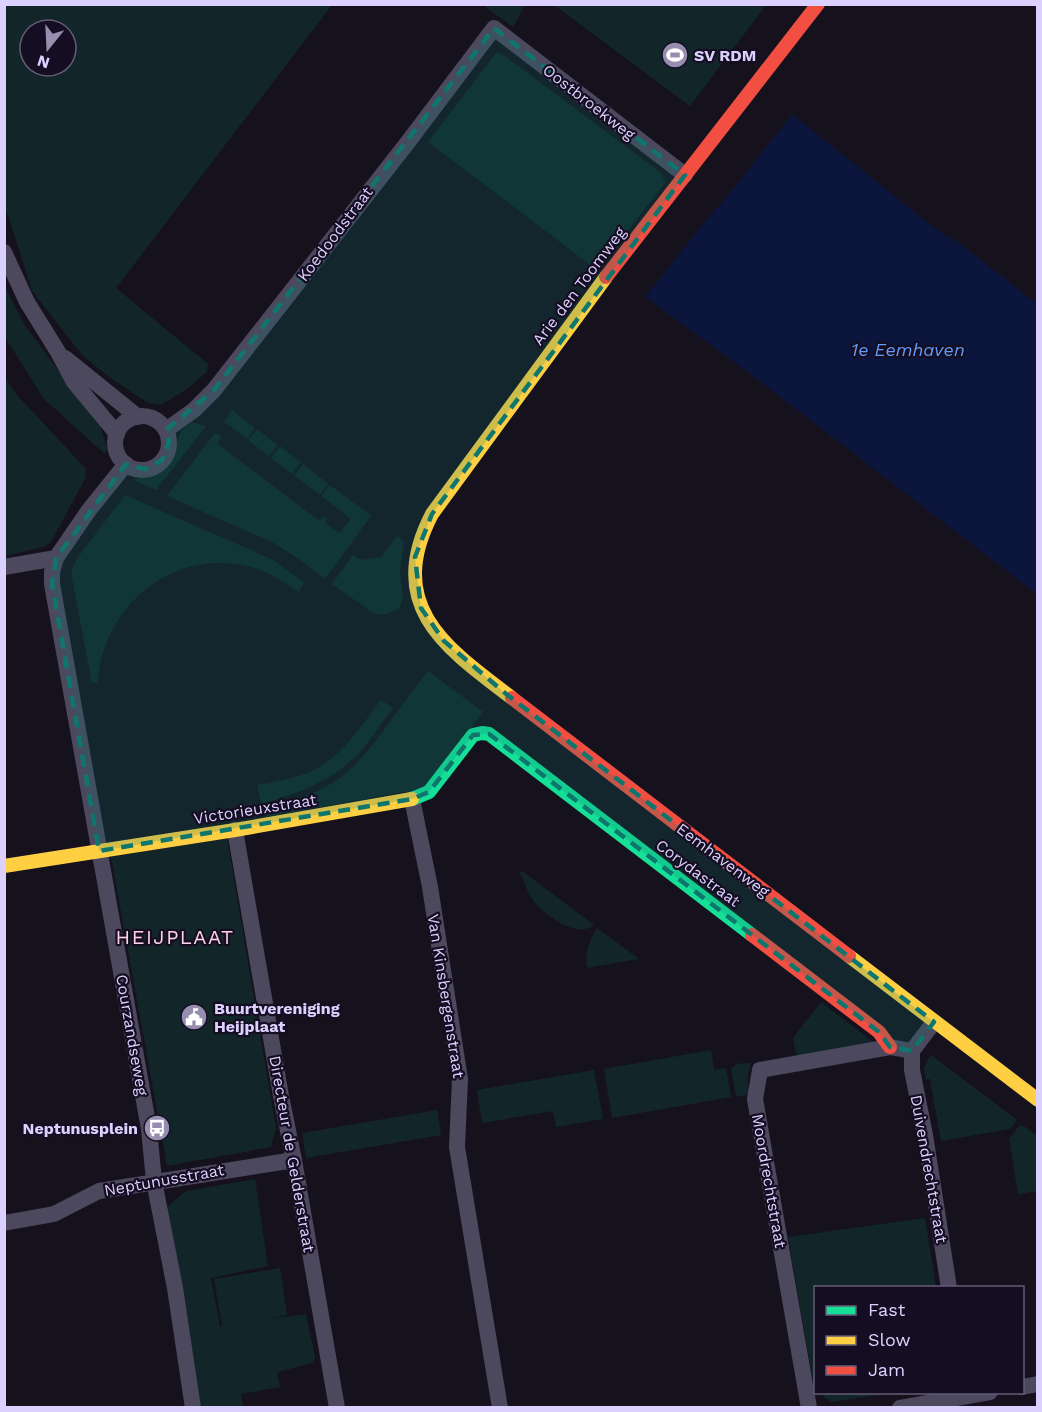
<svg xmlns="http://www.w3.org/2000/svg" width="1042" height="1412" font-family="'Work Sans',sans-serif">
	<rect width="100%" height="100%" fill="#16121d"/>
	<g fill="#12262a" fill-rule="evenodd">
		<path d="M4,5H332L116,288L208,364L207,372L187,389L161,405L148,403L112,379L83,356L32,291L9,218L5,210ZM30,30H66V66H30Z"/>
		<path d="M483,5H525L513,27Z"/>
		<path d="M554,5H766L690,106Z"/>
		<path d="M496,53L502,54L659,171L666,182L597,270L428,142Z"/>
		<path d="M4,285L26,327L100,426L107,448L105,454L44,399L5,337Z"/>
		<path d="M5,378L16,394L86,469V477L51,542L44,547L5,556Z"/>
		<path d="M232,410L255,428L247,439L224,422Z"/>
		<path d="M192,422L206,426L156,490L133,480C142,475 155,477 164,470C183,454 169,435 192,422Z"/>
		<path d="M257,429L278,445L269,456L248,440Z"/>
		<path d="M215,433L222,437L217,443L319,521L324,516L328,518L325,523L339,533L351,519L321,496L330,485L371,516L325,579L299,559L272,542L167,496Z"/>
		<path d="M280,446L301,462L292,474L271,458Z"/>
		<path d="M303,464L328,484L320,495L294,475Z"/>
		<path d="M125,495L253,551L273,560L304,582L299,592C282,581 266,570 246,566C170,549 102,608 98,683H92L72,578V568L78,557Z"/>
		<path d="M397,536L404,541C403,550 401,560 400,570C400,584 410,606 392,612C385,615 380,615 373,613L332,584L353,555L360,560L381,557Z"/>
		<path d="M428,671L483,712L426,788L265,817L263,810C289,802 317,794 340,778C360,763 374,743 389,723C402,705 415,688 428,671Z"/>
		<path d="M381,700L393,708C381,723 371,740 359,753C332,781 297,794 261,804L257,785C271,782 285,780 299,776C337,765 358,730 381,700Z"/>
		<path d="M227,838L276,1128L271,1147L167,1166L111,857Z"/>
		<path d="M522,871L594,925C577,939 547,916 535,903C528,895 525,883 520,873Z"/>
		<path d="M597,928L639,959L587,968C584,954 590,940 597,928Z"/>
		<path d="M821,1002L873,1042L798,1056V1054H796L793,1038Z"/>
		<path d="M711,1050L714,1070L726,1068L731,1097L612,1118L604,1069Z"/>
		<path d="M931,1055L1016,1119L1015,1124L1010,1129L941,1141L930,1079H926C923,1067 924,1065 931,1055Z"/>
		<path d="M747,1063H750C751,1069 749,1071 748,1076C747,1082 749,1088 750,1094L736,1097L731,1067H734L736,1064Z"/>
		<path d="M594,1070L603,1119L556,1127L553,1111L482,1123L477,1090Z"/>
		<path d="M437,1110L441,1135L306,1158L302,1133Z"/>
		<path d="M1019,1126H1024L1037,1136L1038,1191L1018,1194L1009,1139Z"/>
		<path d="M255,1179L268,1266L211,1278L220,1326H222L214,1279L280,1268L287,1315L269,1319L306,1314L315,1357L313,1363L277,1372L280,1387L241,1394L243,1407H201L166,1208L186,1191Z"/>
		<path d="M925,1218L936,1287L816,1288V1387H814L788,1237Z"/>
		<path d="M824,1393V1392L890,1393L831,1402L823,1396Z"/>
	</g>
	<path fill="#0c163c" d="M792,114L937,230L958,242L1037,304V594L741,367L645,297L711,214L721,204Z"/>
	<g fill="none" stroke-linecap="round" stroke-linejoin="round">
		<g stroke="#4c485e" stroke-width="16">
			<path d="M4,252L27,302L58,352L74,382L117,434"/>
			<path d="M65,358L138,417"/>
			<circle cx="142" cy="443" r="27"/>
			<path d="M166,430L194,410L214,390L408,142L494,28L685,175"/>
			<path d="M126,464L89,510L56,558L52,572V584L149,1129L154,1181L175,1288L193,1408"/>
			<path d="M4,567L56,558"/>
			<path d="M412,799L430,887L460,1079L457,1147L500,1408"/>
			<path d="M235,830L281,1096L294,1160L337,1408"/>
			<path d="M912,1051V1070L925,1135L949,1288"/>
			<path d="M912,1051L934,1022"/>
			<path d="M4,1223L54,1214L99,1191L294,1160"/>
			<path d="M1022,1387L1038,1384"/>
			<path d="M809,1408L755,1099L760,1070L890,1047L912,1051"/>
			<path d="M900,1408L990,1392"/>
		</g>
		<path stroke="#16e098" stroke-width="14" d="M412,799L429,792L473,735L482,733L489,734L752,935"/>
		<g stroke="#ffcf43" stroke-width="14">
			<path d="M512,698C446,648 384,606 432,514L606,277"/>
			<path d="M4,866L235,830L412,799"/>
			<path d="M849,956L1038,1100"/>
		</g>
		<g stroke="#f24e42" stroke-width="14">
			<path d="M606,277L818,4"/>
			<path d="M512,698L849,956"/>
			<path d="M752,935L879,1032L890,1047"/>
		</g>
	</g>
	<path fill="#0f766e" fill-opacity="0.2" stroke="#0f766e" stroke-width="4.5" stroke-dasharray="12 8" stroke-linejoin="round" d="M494,28L685,175L432,514L415,557L421,608L444,641L505,693L934,1022L912,1051L890,1047L879,1032L489,734L473,735L429,792L412,799L99,851L52,584L56,558L126,464L145,469L162,460L169,442L166,430L214,390Z"/>
	<defs>
		<symbol id="stadium-disc" viewBox="-11 -11 22 22"><circle r="9.5" fill="#978eaf" stroke="#150e22"/><path d="M0-5a6.5 5 0 1 0 0 10a6.5 5 0 1 0 0-10ZM-3.5-1.8h7v3.6h-7Z" fill="#fff"/></symbol>
		<symbol id="civic-disc" viewBox="-11 -11 22 22"><circle r="9.5" fill="#978eaf" stroke="#150e22"/><path d="M-.6-6.5H3V-4.5H.6V-3L4-1V1h2V6H-6V1h2V-1L-.6-3ZM-1.2 2.5V6h2.4V2.5Z" fill="#fff"/></symbol>
		<symbol id="bus-disc" viewBox="-11 -11 22 22"><circle r="9.5" fill="#978eaf" stroke="#150e22"/><path d="M-5-6H5V4H4V6H2V4H-2V6H-4V4H-5ZM-3.5-4V0h7V-4ZM-3.5 1.2v1.5H-2V1.2ZM2 1.2v1.5H3.5V1.2Z" fill="#fff"/></symbol>
	</defs>
	<g fill-rule="evenodd">
		<use href="#stadium-disc" x="660" y="40" width="30" height="30"/>
		<use href="#civic-disc" x="179" y="1002" width="30" height="30"/>
		<use href="#bus-disc" x="142" y="1113" width="30" height="30"/>
	</g>
	<g text-anchor="middle" dominant-baseline="central" stroke-width="4.5" stroke-linejoin="round" paint-order="stroke">
		<g font-size="16" font-weight="bold" fill="#dcd1fe" stroke="#150e22" text-anchor="start">
			<text x="694" y="55">SV RDM</text>
			<text x="214" y="1008">Buurtvereniging<tspan x="214" dy="18">Heijplaat</tspan></text>
			<text x="138" y="1128" text-anchor="end">Neptunusplein</text>
		</g>
		<g font-size="16" fill="#dcd1fe" stroke="#150e22">
			<text transform="translate(589 102) rotate(38)">Oostbroekweg</text>
			<text transform="translate(335 234) rotate(-53)">Koedoodstraat</text>
			<text transform="translate(579 286) rotate(-53)">Arie den Toomweg</text>
			<text transform="translate(255 809) rotate(-9)">Victorieuxstraat</text>
			<text transform="translate(723 860) rotate(37)">Eemhavenweg</text>
			<text transform="translate(698 873) rotate(37)">Corydastraat</text>
			<text transform="translate(446 996) rotate(81)">Van Kinsbergenstraat</text>
			<text transform="translate(132 1035) rotate(80)">Courzandseweg</text>
			<text transform="translate(292 1154) rotate(80)">Directeur de Gelderstraat</text>
			<text transform="translate(929 1169) rotate(80)">Duivendrechtstraat</text>
			<text transform="translate(164 1180) rotate(-10)">Neptunusstraat</text>
			<text transform="translate(769 1181) rotate(80)">Moordrechtstraat</text>
		</g>
		<g font-size="18" font-style="italic" fill="#619dfb" stroke="#150e22">
			<text x="908" y="349">1e Eemhaven</text>
		</g>
		<g font-size="20" letter-spacing="1.5" fill="#fed3e8" stroke="#150e22">
			<text x="175" y="937">HEIJPLAAT</text>
		</g>
	</g>
	<rect width="1042" height="1412" fill="none" stroke="#dcd1fe" stroke-width="12"/>
	<rect x="814" y="1286" width="210" height="108" fill="#150e22" stroke="#655c7a" stroke-width="1.5"/>
	<rect x="826" y="1306" width="30" height="9" fill="#16e098" stroke="#655c7a" stroke-width="1.5"/>
	<text x="868" y="1316" font-size="18" fill="#dcd1fe">Fast</text>
	<rect x="826" y="1336" width="30" height="9" fill="#ffcf43" stroke="#655c7a" stroke-width="1.5"/>
	<text x="868" y="1346" font-size="18" fill="#dcd1fe">Slow</text>
	<rect x="826" y="1366" width="30" height="9" fill="#f24e42" stroke="#655c7a" stroke-width="1.5"/>
	<text x="868" y="1376" font-size="18" fill="#dcd1fe">Jam</text>
	<g transform="translate(48 48) rotate(198)"><circle r="28" fill="#150e22" stroke="#655c7a" stroke-width="1.5"/>
	<path d="M0-4.5L10 22L0 15L-10 22Z" fill="#978eaf"/>
	<text y="-9" font-size="16" font-weight="bold" text-anchor="middle" fill="#dcd1fe">N</text>
	</g>
</svg>
